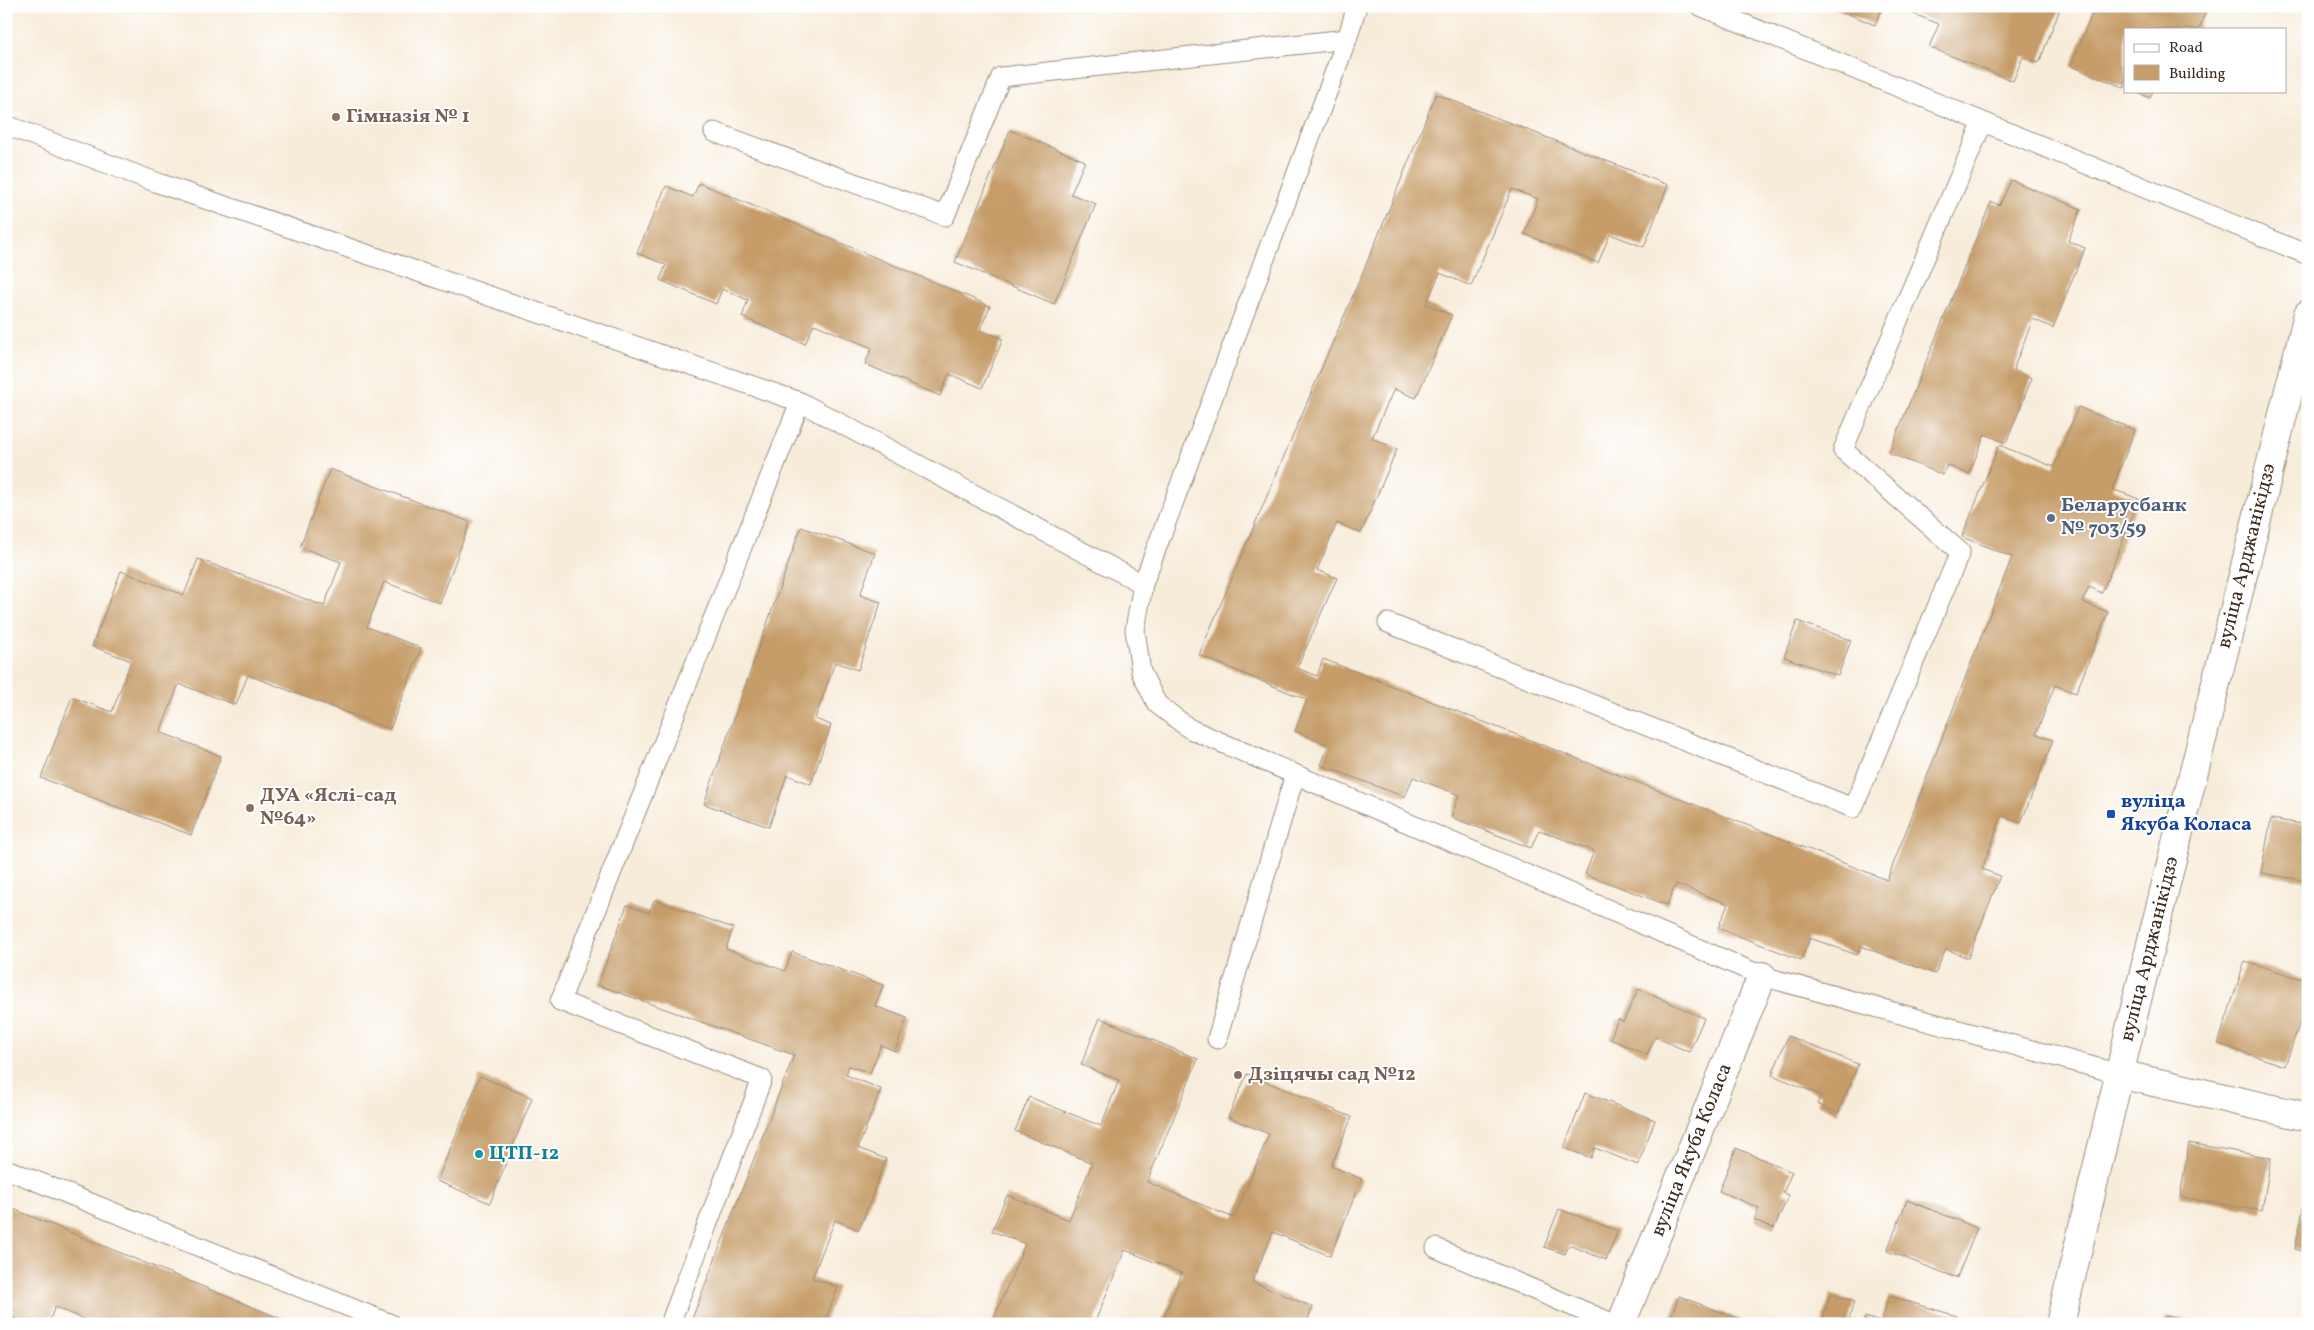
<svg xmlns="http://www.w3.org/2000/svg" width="2314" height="1330" font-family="Vollkorn,serif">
	<rect width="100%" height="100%" fill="#fff"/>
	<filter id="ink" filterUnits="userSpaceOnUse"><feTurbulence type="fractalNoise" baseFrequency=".02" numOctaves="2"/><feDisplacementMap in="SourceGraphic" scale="10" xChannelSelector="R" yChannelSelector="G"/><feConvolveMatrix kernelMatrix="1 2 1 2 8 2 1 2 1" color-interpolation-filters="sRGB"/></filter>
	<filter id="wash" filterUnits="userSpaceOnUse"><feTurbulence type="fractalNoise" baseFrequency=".0096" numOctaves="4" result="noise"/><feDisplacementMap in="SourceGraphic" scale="20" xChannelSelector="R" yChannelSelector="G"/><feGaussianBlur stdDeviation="1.12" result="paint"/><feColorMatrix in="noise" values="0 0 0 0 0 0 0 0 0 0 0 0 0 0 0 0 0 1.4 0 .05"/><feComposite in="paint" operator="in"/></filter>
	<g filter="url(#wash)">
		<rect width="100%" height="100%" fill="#f7ecda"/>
		<g id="blocks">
			<g fill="#c69d69">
				<path d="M1829,6H1883L1875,25Z"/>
				<path d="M1894,6H2061L2039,63L2023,57L2013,81L1929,47L1939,24Z"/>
				<path d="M2095,6H2208L2199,29H2125V88L2071,66Z"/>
				<path d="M2134,91H2153L2150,98Z"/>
				<path d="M1436,94L1668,185L1644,247L1610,234L1598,263L1524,234L1538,199L1512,189L1471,286L1440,273L1426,304L1452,315L1416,398L1394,389L1372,438L1397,449L1361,533L1337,523L1317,570L1337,578L1297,668L1317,676L1323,659L1887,880L2012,557L1962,537L1999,445L2054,467L2078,407L2135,430L2112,489L2139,499L2102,593L2089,587L2082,602L2108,612L2076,693L2055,685L2036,734L2053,740L2021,823L2002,816L1982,869L2000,876L1968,958L1946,949L1935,974L1861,946L1857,955L1810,938L1801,960L1718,928L1728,904L1676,884L1667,905L1585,874L1594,851L1539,830L1531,848L1451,817L1459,795L1413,777L1405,797L1321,765L1329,745L1295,731L1307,700L1199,655L1374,246Z"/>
				<path d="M1010,130L1085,161L1071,194L1096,204L1054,304L955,262Z"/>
				<path d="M2011,180L2081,209L2068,241L2085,248L2053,328L2033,319L2013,370L2032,378L2006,443L1985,434L1969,474L1947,465L1943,475L1889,453L1991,202L2000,205Z"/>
				<path d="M699,183L990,306L980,330L1003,339L982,388L949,374L940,396L865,364L872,348L814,324L805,344L742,317L748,300L722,289L716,304L660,280L666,265L637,253L666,186L693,197Z"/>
				<path d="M330,469L470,522L440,603L384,582L367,627L421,648L390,729L248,675L236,705L179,684L160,732L221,756L191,835L41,778L72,697L112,712L131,661L92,646L121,571L184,595L198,559L324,606L341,562L300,547Z"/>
				<path d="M801,527L875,553L860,595L881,602L858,670L835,662L815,719L831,725L811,784L787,775L769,827L704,804Z"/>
				<path d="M1797,621L1851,640L1838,676L1784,657Z"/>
				<path d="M2271,819L2308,825V881L2261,873Z"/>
				<path d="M654,900L733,928L726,949L785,971L792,952L883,985L875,1006L907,1018L895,1051L881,1045L870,1073L849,1066L846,1075L881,1089L858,1148L886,1159L859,1230L835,1220L812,1278L838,1287L824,1324H690L794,1055L598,985L627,905L649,913Z"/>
				<path d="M2245,961L2308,981V998L2285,1066L2218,1044Z"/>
				<path d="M1638,989L1704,1018L1689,1052L1655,1037L1647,1055L1610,1039L1618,1019L1623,1022Z"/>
				<path d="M1100,1018L1198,1059L1147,1182L1234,1218L1269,1134L1228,1117L1247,1074L1352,1117L1331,1166L1362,1179L1330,1256L1273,1232L1252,1282L1313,1307L1306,1324H1161L1182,1273L1125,1250L1094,1324L992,1323L1025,1244L992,1231L1007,1195L1069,1220L1092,1163L1015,1131L1029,1097L1101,1126L1119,1080L1081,1065Z"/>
				<path d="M1788,1036L1858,1064L1838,1113L1817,1104L1821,1095L1772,1075Z"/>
				<path d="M480,1076L532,1098L490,1203L437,1181Z"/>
				<path d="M1585,1093L1655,1120L1638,1165L1595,1148L1591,1158L1564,1148Z"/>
				<path d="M2189,1143L2271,1158L2262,1211L2180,1197Z"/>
				<path d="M1736,1148L1792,1172L1783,1193L1789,1195L1774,1228L1754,1220L1759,1208L1719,1191Z"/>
				<path d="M2307,1189H2308V1252L2295,1249Z"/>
				<path d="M1907,1200L1977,1228L1957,1278L1887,1251Z"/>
				<path d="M6,1206L294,1324H96L55,1307L48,1324H28L6,1315Z"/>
				<path d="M1559,1209L1618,1231L1606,1260L1569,1245L1565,1254L1544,1247Z"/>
				<path d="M1830,1294L1854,1301L1848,1324H1822Z"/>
				<path d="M1679,1296L1744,1321L1743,1324H1668Z"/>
				<path d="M1889,1296L1957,1316L1954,1324H1863L1865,1317L1881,1322Z"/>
				<path d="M2165,1316L2202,1323V1324H2163Z"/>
			</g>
		</g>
	</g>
	<g filter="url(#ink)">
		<use href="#blocks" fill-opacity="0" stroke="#998b7c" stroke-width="1"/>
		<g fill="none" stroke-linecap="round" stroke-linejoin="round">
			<defs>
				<g id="lane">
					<path d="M1357,6L1347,39L1143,584L1135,630L1141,672L1157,704L1190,729L1762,976L2119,1074"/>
					<path d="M1700,6L2308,255"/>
					<path d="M6,125L158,183L800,402L1143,584"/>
					<path d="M714,132L945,216L1001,77L1347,39"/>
					<path d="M1388,623L1853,808L1960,552L1843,450L1982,124"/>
					<path d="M1217,1039L1295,774"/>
					<path d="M6,1169L391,1324"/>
					<path d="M1436,1248L1614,1324"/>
					<path d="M670,1324L762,1079L560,1001L800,402"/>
				</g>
				<g id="street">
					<path d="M2119,1074L2308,1117"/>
					<path d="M1621,1324L1762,976"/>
				</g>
				<path id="secondary" d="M2060,1324L2135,1008L2308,314"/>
			</defs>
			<use href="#lane" stroke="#998b7c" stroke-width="21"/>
			<use href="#street" stroke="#998b7c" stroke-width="30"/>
			<use href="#secondary" stroke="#998b7c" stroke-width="30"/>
			<use href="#lane" stroke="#fff" stroke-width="19"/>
			<use href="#street" stroke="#fff" stroke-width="28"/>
			<use href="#secondary" stroke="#fff" stroke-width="28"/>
		</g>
	</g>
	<g fill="#8d6e63" stroke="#fff" stroke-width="2">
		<circle cx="336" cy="117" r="5"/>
		<circle cx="250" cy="808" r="5"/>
		<circle cx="1238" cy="1075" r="5"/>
	</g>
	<circle fill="#5c6f8a" stroke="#fff" stroke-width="2" cx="2051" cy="518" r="5"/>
	<rect fill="#1a4fb4" stroke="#fff" stroke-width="2" x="2106" y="809" width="10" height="10" rx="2.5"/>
	<circle fill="#0f9aa8" stroke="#fff" stroke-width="2" cx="479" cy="1154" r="5"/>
	<g text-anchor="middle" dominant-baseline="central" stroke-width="4" stroke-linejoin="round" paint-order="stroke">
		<g font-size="20" font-weight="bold" fill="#785e54" stroke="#fff" text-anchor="start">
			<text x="346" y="117">Гімназія № 1</text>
			<text x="260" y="796">ДУА «Яслі-сад<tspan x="260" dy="23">№64»</tspan></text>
			<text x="1248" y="1075">Дзіцячы сад №12</text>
		</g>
		<g font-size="20" font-weight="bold" fill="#4e5e75" stroke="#fff" text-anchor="start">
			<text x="2061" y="506">Беларусбанк<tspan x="2061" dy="23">№ 703/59</tspan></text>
		</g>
		<g font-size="20" fill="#3b2a1e" stroke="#fff">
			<text transform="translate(2247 556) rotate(-76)">вуліца Арджанікідзэ</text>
			<text transform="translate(2150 949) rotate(-76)">вуліца Арджанікідзэ</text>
			<text transform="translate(1692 1150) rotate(-68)">вуліца Якуба Коласа</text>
		</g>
		<g font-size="20" font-weight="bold" fill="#164399" stroke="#fff" text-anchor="start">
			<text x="2121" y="802">вуліца<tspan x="2121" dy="23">Якуба Коласа</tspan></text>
		</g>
		<g font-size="20" font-weight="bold" fill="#0d838f" stroke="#fff" text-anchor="start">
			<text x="489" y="1154">ЦТП-12</text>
		</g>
	</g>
	<rect width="2314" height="1330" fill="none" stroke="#fff" stroke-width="25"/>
	<rect x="2124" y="28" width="162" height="65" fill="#ffffff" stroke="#b1aaa5"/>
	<rect x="2134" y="44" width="25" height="8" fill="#ffffff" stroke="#b1aaa5"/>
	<text x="2169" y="52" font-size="15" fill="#3b2a1e">Road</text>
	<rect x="2134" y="65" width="25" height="15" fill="#c69d69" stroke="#b1aaa5"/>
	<text x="2169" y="78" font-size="15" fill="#3b2a1e">Building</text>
</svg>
